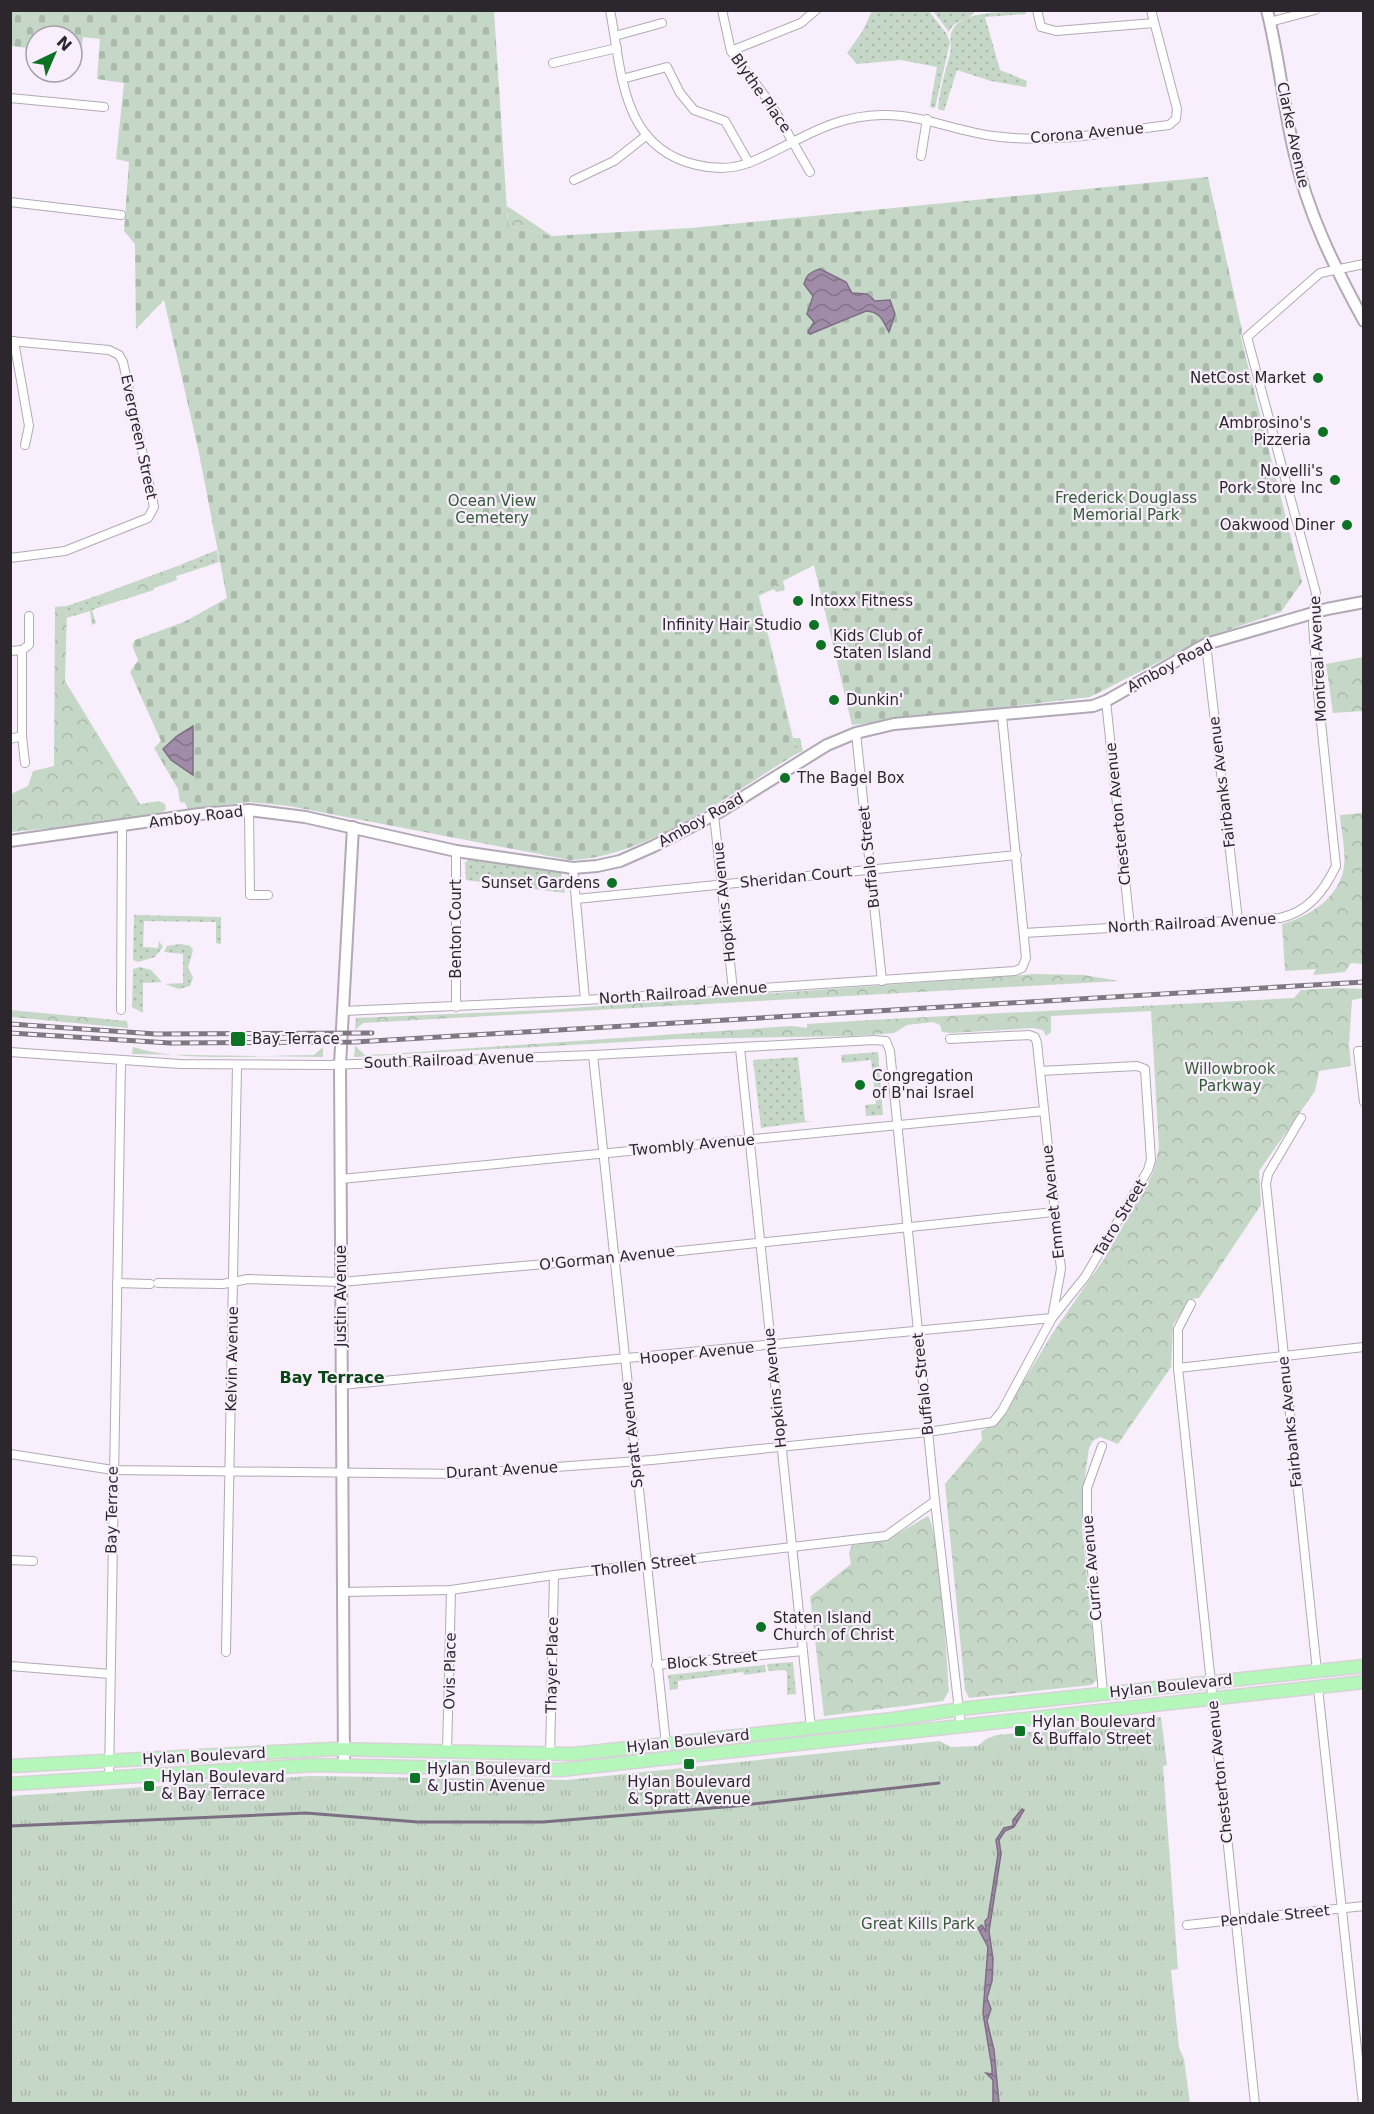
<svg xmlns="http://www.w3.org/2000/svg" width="1374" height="2114" font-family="'DejaVu Sans',sans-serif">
	<defs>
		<pattern id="grass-dots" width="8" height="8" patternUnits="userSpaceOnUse" patternTransform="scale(1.5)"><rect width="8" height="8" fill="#c5d7c6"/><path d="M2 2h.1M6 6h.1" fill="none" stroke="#a9b9aa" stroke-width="1.8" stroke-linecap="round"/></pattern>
		<pattern id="forest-crowns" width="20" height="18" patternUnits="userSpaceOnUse" patternTransform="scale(1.5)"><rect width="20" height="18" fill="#c5d7c6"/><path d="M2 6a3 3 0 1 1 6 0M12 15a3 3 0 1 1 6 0" fill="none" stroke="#a9b9aa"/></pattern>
		<pattern id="cemetery-stones" width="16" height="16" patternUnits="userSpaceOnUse" patternTransform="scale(1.5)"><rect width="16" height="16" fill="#c5d7c6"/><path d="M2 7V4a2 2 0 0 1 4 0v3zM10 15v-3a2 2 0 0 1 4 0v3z" fill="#a9b9aa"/></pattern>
		<pattern id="park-tufts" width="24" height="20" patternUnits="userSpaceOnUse" patternTransform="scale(1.5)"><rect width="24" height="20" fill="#c5d7c6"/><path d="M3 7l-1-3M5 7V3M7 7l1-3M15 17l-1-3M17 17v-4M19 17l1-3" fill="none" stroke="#a9b9aa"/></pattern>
		<pattern id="water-waves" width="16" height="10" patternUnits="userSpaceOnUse" patternTransform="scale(1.5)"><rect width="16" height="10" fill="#a08ca8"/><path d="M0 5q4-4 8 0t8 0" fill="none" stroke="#837289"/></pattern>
	</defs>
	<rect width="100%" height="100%" fill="#f8eefc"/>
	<g fill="url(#grass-dots)">
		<path d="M872,11H929L946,33L950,42L935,108L930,107L937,67L901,60L857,64L847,53L862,32Z"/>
		<path d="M933,11H975C969,22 956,17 949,32Z"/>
		<path d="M1026,12V14L985,17L1000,70L1027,81L1026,87L991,81L957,70L944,111L938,109C940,89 945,72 950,54C952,46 949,37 952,31C960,10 1006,12 1026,12Z"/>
		<path d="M217,550L219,562L183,574L180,565Z"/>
		<path d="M783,581L785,590L777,592L773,589L759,596L793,738H800L803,751L796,754L758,593Z"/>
		<path d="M99,595L103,606L92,610L96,623L92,625L90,611L66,618L67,606Z"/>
		<path d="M469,859L561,873L565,893L466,880L465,863Z"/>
		<path d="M134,915L221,917V944L216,943V922L144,921L143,947L158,948L159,941L163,947L155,957L138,962L133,960Z"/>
		<path d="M181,944L190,946L193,950L188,968L193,977L190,986L179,989L165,984L183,983V954L164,952L167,946Z"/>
		<path d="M140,967L151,970L162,982L143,983V1013L132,1007L133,969Z"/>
		<path d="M878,1052L883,1115L866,1116L865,1105L876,1104L871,1060L842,1063L841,1055Z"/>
		<path d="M798,1057L805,1121H814L761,1128L753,1060Z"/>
		<path d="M793,1662L796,1694L787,1695V1672L784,1670L768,1671L767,1664Z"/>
		<path d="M765,1665L766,1672L744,1675L743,1672L678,1681V1689L670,1690L668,1675Z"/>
	</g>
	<g fill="url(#forest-crowns)">
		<path d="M507,206L552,236L508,226Z"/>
		<path d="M180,565L183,574L176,576L177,580L154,588V590L103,606L99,595Z"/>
		<path d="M67,606L65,681L140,804L159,801L165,804L166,809L162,813L136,817L133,820L11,832V794L28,786L33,771L54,766L55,607Z"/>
		<path d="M1363,657V711L1333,713L1326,664Z"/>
		<path d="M1363,813V964L1351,963L1345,972L1313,975L1316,969L1285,971L1282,924C1309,917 1340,897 1344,867C1346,851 1341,831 1340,815Z"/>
		<path d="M1035,974L1084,975L1119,981L363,1023L355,1030L356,1018L546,1010Z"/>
		<path d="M1338,988L1363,989V998L1352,1000L1349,1044L1351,1066L1319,1071L1315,1091L1259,1171L1261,1205L1199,1298L1190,1299L1173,1325L1171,1367L1118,1444L1100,1437L1093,1441L1089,1448L1082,1498V1528L1097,1680L1091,1685L969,1698L965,1690L945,1484L982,1440L981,1431L1000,1421L1052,1334L1104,1259L1153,1173L1159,1148L1151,1011L1051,1016V1032L1046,1036L1043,1030L1033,1028L951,1033L942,1032L940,1025L933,1022L907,1025L894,1033L852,1036L677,1039L354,1057L355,1046L365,1055L389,1054L792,1026L807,1028V1024L870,1020L1294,998L1301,990Z"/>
		<path d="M10,1010L127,1021L128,1028L11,1017Z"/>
		<path d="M133,1047C184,1063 260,1055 314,1055L323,1047V1057L132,1054Z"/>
		<path d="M928,1516C940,1533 947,1662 949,1691L943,1701L824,1716L810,1597L851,1564L849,1553L852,1545L887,1540Z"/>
	</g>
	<path fill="url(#cemetery-stones)" d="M12,11H494L508,226L552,236L691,228L1208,177L1242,330L1241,338L1302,582L1281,612L1208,637L1090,697L852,725L814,565L758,594L796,754C732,793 645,858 570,860L289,806L250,802L188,809L185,803L180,802L178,789L154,748L161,741L130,672L138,660L132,645L135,640L184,622L227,598L198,448L164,300L136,329L135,244L124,231L129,162L116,159L124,83L97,79L100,39L83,37L81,54L72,53V36H36V49L11,46Z"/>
	<path fill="url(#park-tufts)" d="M1161,1717L1167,1765L1163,1766L1178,1969L1171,1970L1179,2048L1184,2059L1190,2103L11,2104V1796L310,1776L567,1780L940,1741L951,1747L978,1746L986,1739L997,1735L1090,1726L1093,1729L1121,1724L1124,1720Z"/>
	<g fill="url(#water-waves)" stroke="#7d6e83" stroke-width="1.5">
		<path d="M820,269L846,282L852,293L867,294L875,301L890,300L895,314L889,332C882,320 881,312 866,311L810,334L808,332L814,322L807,314L813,296L804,284C806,275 811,271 820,269Z"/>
		<path d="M193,726V775L171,760L163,749L177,736Z"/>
		<path d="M1022,1809L1024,1810L1014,1827L1005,1831L999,1840L1001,1854L989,1931L993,1959L992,1981L987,1998L991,2009L987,2021L994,2050L999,2103H993V2080L986,2073L992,2074V2068L983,2013L988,1947L978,1928L982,1925L986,1932L985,1921L988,1918L998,1854L996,1840L1004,1828L1013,1826V1820Z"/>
	</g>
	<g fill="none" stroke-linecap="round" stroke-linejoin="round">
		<path stroke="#7d6e83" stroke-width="3" d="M10,1826L306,1813L418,1822H543L736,1806L939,1783"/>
		<defs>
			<g id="street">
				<path d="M610,10C622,72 621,148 697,165C714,169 734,169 751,162C797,143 828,116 882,115C920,114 955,131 993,136C1051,144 1111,132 1169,125L1176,119L1177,109L1151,10"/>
				<path d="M722,10L731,51L771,104L810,172"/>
				<path d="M1037,10L1041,27L1056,31L1154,23"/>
				<path d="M1270,22L1315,10"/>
				<path d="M615,36L662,23"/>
				<path d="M731,51L801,23L816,10"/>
				<path d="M553,63L617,48"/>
				<path d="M622,79L667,67L680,93L694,110L725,121L749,163"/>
				<path d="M10,98L104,107"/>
				<path d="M921,156L927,119"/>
				<path d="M574,180L614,161L647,135"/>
				<path d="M10,202L121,215"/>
				<path d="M10,341L109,350L119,355L123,362L154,507L148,518L65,551L10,558"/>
				<path d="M14,341L29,426L25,445"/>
				<path d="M1206,644L1238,920"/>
				<path d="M10,651L22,650"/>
				<path d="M1106,701L1130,927"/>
				<path d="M856,733L882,981"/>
				<path d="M10,739L22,736"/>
				<path d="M25,763L22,736V650L29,645V616"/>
				<path d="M249,810L250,895H268"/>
				<path d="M714,815L733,990"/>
				<path d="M456,851V1007"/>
				<path d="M573,868L585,1000"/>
				<path d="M576,899L1017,855"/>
				<path d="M1024,933L1280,918C1308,912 1324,891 1336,866L1318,693L1313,624L1316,593L1247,337L1320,273L1364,264"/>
				<path d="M121,1010L122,827"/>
				<path d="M343,1011L585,1000L1015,971L1022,968L1026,958L1002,716"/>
				<path d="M740,1048L811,1728"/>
				<path d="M1364,1051H1358L1364,1102"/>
				<path d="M10,1052L180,1064L329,1065L593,1055L874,1040L886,1041L890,1051L935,1501L961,1728"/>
				<path d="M593,1055L666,1744"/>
				<path d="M1301,1118L1268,1174L1266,1184L1317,1671"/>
				<path d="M341,1179L1044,1111"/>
				<path d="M117,1283L150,1284"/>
				<path d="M158,1283L223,1284L248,1279L341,1282L613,1258L1054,1212"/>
				<path d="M1191,1304L1178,1329V1368L1255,2104"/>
				<path d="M1178,1368L1364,1347"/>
				<path d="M341,1385L1052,1318L1085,1277L1148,1170L1151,1160L1145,1069L1137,1066L1040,1071"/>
				<path d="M1102,1446L1087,1488V1514L1103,1693"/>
				<path d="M10,1454L113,1470L461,1474L652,1460L928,1432L993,1422L1002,1411L1052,1318L1061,1269L1037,1043L1035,1037L1029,1035L950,1039"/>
				<path d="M10,1560L33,1561"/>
				<path d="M342,1592L451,1590L554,1575L886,1536L935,1501"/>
				<path d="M226,1652L237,1066"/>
				<path d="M656,1665L803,1651"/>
				<path d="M10,1666L110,1674"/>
				<path d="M1318,1688L1363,2104"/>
				<path d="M447,1752L451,1590"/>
				<path d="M550,1755L554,1575"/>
				<path d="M109,1779L121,1061"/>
				<path d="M1187,1925L1364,1906"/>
			</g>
			<g id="secondary">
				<path d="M1267,10C1279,57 1283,104 1294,151C1307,212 1334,266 1364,321"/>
				<path d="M10,841L200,814L249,810L305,817L456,851L573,868L597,866L620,861L654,846L721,811L827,745L856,733L894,724L1093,706L1106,701L1206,644L1327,609L1364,602"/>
				<path d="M344,1765L340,1065L353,827"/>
			</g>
			<g id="primary">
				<path d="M10,1766L332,1749L574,1754L893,1719L969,1708L1364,1666"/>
				<path d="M10,1784L314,1765L560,1770L1364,1682"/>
			</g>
		</defs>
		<use href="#street" stroke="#b2a9b6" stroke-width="10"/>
		<use href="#secondary" stroke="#b2a9b6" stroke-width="14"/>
		<use href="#primary" stroke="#d5d4d5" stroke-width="15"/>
		<use href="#street" stroke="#fff" stroke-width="8"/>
		<use href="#secondary" stroke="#fff" stroke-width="10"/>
		<use href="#primary" stroke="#b5f7bb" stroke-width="12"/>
		<defs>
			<g id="rail">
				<path d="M10,1024L156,1034L372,1033"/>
				<path d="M10,1033L170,1043L355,1042L1364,982"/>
			</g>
		</defs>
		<use href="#rail" stroke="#7e7880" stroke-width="5"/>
		<use href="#rail" stroke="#f8eefc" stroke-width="3" stroke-dasharray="9" stroke-linecap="butt"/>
	</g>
	<g fill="#0c7324" stroke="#f8eefc" stroke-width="2">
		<circle cx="1318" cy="378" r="6"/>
		<circle cx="1323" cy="432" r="6"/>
		<circle cx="1335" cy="480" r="6"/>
		<circle cx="1347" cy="525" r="6"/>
		<circle cx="798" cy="601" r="6"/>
		<circle cx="814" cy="625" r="6"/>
		<circle cx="821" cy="645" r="6"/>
		<circle cx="834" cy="700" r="6"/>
		<circle cx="785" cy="778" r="6"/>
		<circle cx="612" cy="883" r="6"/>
		<rect x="230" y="1031" width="16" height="16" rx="3"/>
		<circle cx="860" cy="1085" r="6"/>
		<circle cx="761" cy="1627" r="6"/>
		<rect x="1014" y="1725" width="12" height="12" rx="3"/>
		<rect x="683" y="1758" width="12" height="12" rx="3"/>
		<rect x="409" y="1772" width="12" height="12" rx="3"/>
		<rect x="143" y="1780" width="12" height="12" rx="3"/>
	</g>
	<g text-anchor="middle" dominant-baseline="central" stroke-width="4.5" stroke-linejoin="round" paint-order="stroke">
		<g font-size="15" fill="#2b272c" stroke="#f8eefc">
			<text transform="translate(761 93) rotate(55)">Blythe Place</text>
			<text transform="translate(1087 133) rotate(-5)">Corona Avenue</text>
			<text transform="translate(1293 135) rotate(78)">Clarke Avenue</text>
			<text transform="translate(139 437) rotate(78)">Evergreen Street</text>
			<text transform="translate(1318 659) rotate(-93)">Montreal Avenue</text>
			<text transform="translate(1170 666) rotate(-28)">Amboy Road</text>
			<text transform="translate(1222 782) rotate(-97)">Fairbanks Avenue</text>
			<text transform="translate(1118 814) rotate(-96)">Chesterton Avenue</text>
			<text transform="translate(196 817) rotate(-7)">Amboy Road</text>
			<text transform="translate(701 820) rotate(-29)">Amboy Road</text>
			<text transform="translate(869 857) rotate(-96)">Buffalo Street</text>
			<text transform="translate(796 877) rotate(-6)">Sheridan Court</text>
			<text transform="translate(724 902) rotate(-96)">Hopkins Avenue</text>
			<text transform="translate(1192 923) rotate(-3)">North Railroad Avenue</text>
			<text transform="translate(456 929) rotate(-90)">Benton Court</text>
			<text transform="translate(683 993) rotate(-4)">North Railroad Avenue</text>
			<text transform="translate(449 1060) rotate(-2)">South Railroad Avenue</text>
			<text transform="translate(692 1145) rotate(-5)">Twombly Avenue</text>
			<text transform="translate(1053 1202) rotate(-96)">Emmet Avenue</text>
			<text transform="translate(1120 1218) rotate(-59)">Tatro Street</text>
			<text transform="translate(607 1258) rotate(-6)">O'Gorman Avenue</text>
			<text transform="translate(341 1296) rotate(-90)">Justin Avenue</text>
			<text transform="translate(697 1353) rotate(-6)">Hooper Avenue</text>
			<text transform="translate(232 1359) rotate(-89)">Kelvin Avenue</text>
			<text transform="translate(923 1384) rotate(-96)">Buffalo Street</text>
			<text transform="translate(775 1388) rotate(-96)">Hopkins Avenue</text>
			<text transform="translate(1290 1422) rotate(-96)">Fairbanks Avenue</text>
			<text transform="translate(632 1435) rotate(-96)">Spratt Avenue</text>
			<text transform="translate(502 1470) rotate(-3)">Durant Avenue</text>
			<text transform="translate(112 1510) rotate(-89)">Bay Terrace</text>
			<text transform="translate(644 1565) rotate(-7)">Thollen Street</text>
			<text transform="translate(1092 1568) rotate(-95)">Currie Avenue</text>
			<text transform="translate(712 1660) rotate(-5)">Block Street</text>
			<text transform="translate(552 1665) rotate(-89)">Thayer Place</text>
			<text transform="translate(450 1671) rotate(-89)">Ovis Place</text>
			<text transform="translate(1171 1686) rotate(-6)">Hylan Boulevard</text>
			<text transform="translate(688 1741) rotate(-6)">Hylan Boulevard</text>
			<text transform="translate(204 1756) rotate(-3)">Hylan Boulevard</text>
			<text transform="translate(1220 1772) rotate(-96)">Chesterton Avenue</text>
			<text transform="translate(1275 1916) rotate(-6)">Pendale Street</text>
		</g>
		<g font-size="15" fill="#2b272c" stroke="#f8eefc" text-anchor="start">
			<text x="1306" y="378" text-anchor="end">NetCost Market</text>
			<text x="1311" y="423" text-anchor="end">Ambrosino's<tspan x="1311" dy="17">Pizzeria</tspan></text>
			<text x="1323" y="471" text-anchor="end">Novelli's<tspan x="1323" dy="17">Pork Store Inc</tspan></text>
			<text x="1335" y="525" text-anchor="end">Oakwood Diner</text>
			<text x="810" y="601">Intoxx Fitness</text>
			<text x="802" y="625" text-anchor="end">Infinity Hair Studio</text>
			<text x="833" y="636">Kids Club of<tspan x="833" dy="17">Staten Island</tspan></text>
			<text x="846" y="700">Dunkin'</text>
			<text x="797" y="778">The Bagel Box</text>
			<text x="600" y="883" text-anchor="end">Sunset Gardens</text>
			<text x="252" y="1039">Bay Terrace</text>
			<text x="872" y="1076">Congregation<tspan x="872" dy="17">of B'nai Israel</tspan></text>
			<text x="773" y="1618">Staten Island<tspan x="773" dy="17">Church of Christ</tspan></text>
			<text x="1032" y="1722">Hylan Boulevard<tspan x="1032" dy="17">&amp; Buffalo Street</tspan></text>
			<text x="427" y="1769">Hylan Boulevard<tspan x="427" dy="17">&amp; Justin Avenue</tspan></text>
			<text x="161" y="1777">Hylan Boulevard<tspan x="161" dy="17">&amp; Bay Terrace</tspan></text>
			<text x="689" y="1782" text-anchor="middle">Hylan Boulevard<tspan x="689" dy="17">&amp; Spratt Avenue</tspan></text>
		</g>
		<g font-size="15" fill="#335b36" stroke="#f8eefc">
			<text x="1126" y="498">Frederick Douglass<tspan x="1126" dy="17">Memorial Park</tspan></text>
			<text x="492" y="501">Ocean View<tspan x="492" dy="17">Cemetery</tspan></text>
			<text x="1230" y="1069">Willowbrook<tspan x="1230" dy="17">Parkway</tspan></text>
			<text x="918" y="1924">Great Kills Park</text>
		</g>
		<g font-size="16" font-weight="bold" fill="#084614" stroke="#f8eefc">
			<text x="332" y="1377">Bay Terrace</text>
		</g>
	</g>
	<rect width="1374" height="2114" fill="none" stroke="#2b272c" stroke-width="24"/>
	<g transform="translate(54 54) rotate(44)"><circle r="28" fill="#f8eefc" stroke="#a69ea9" stroke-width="1.5"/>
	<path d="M0-4.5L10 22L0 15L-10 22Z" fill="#0c7324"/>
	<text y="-9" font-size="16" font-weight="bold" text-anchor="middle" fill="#2b272c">N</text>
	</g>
</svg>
